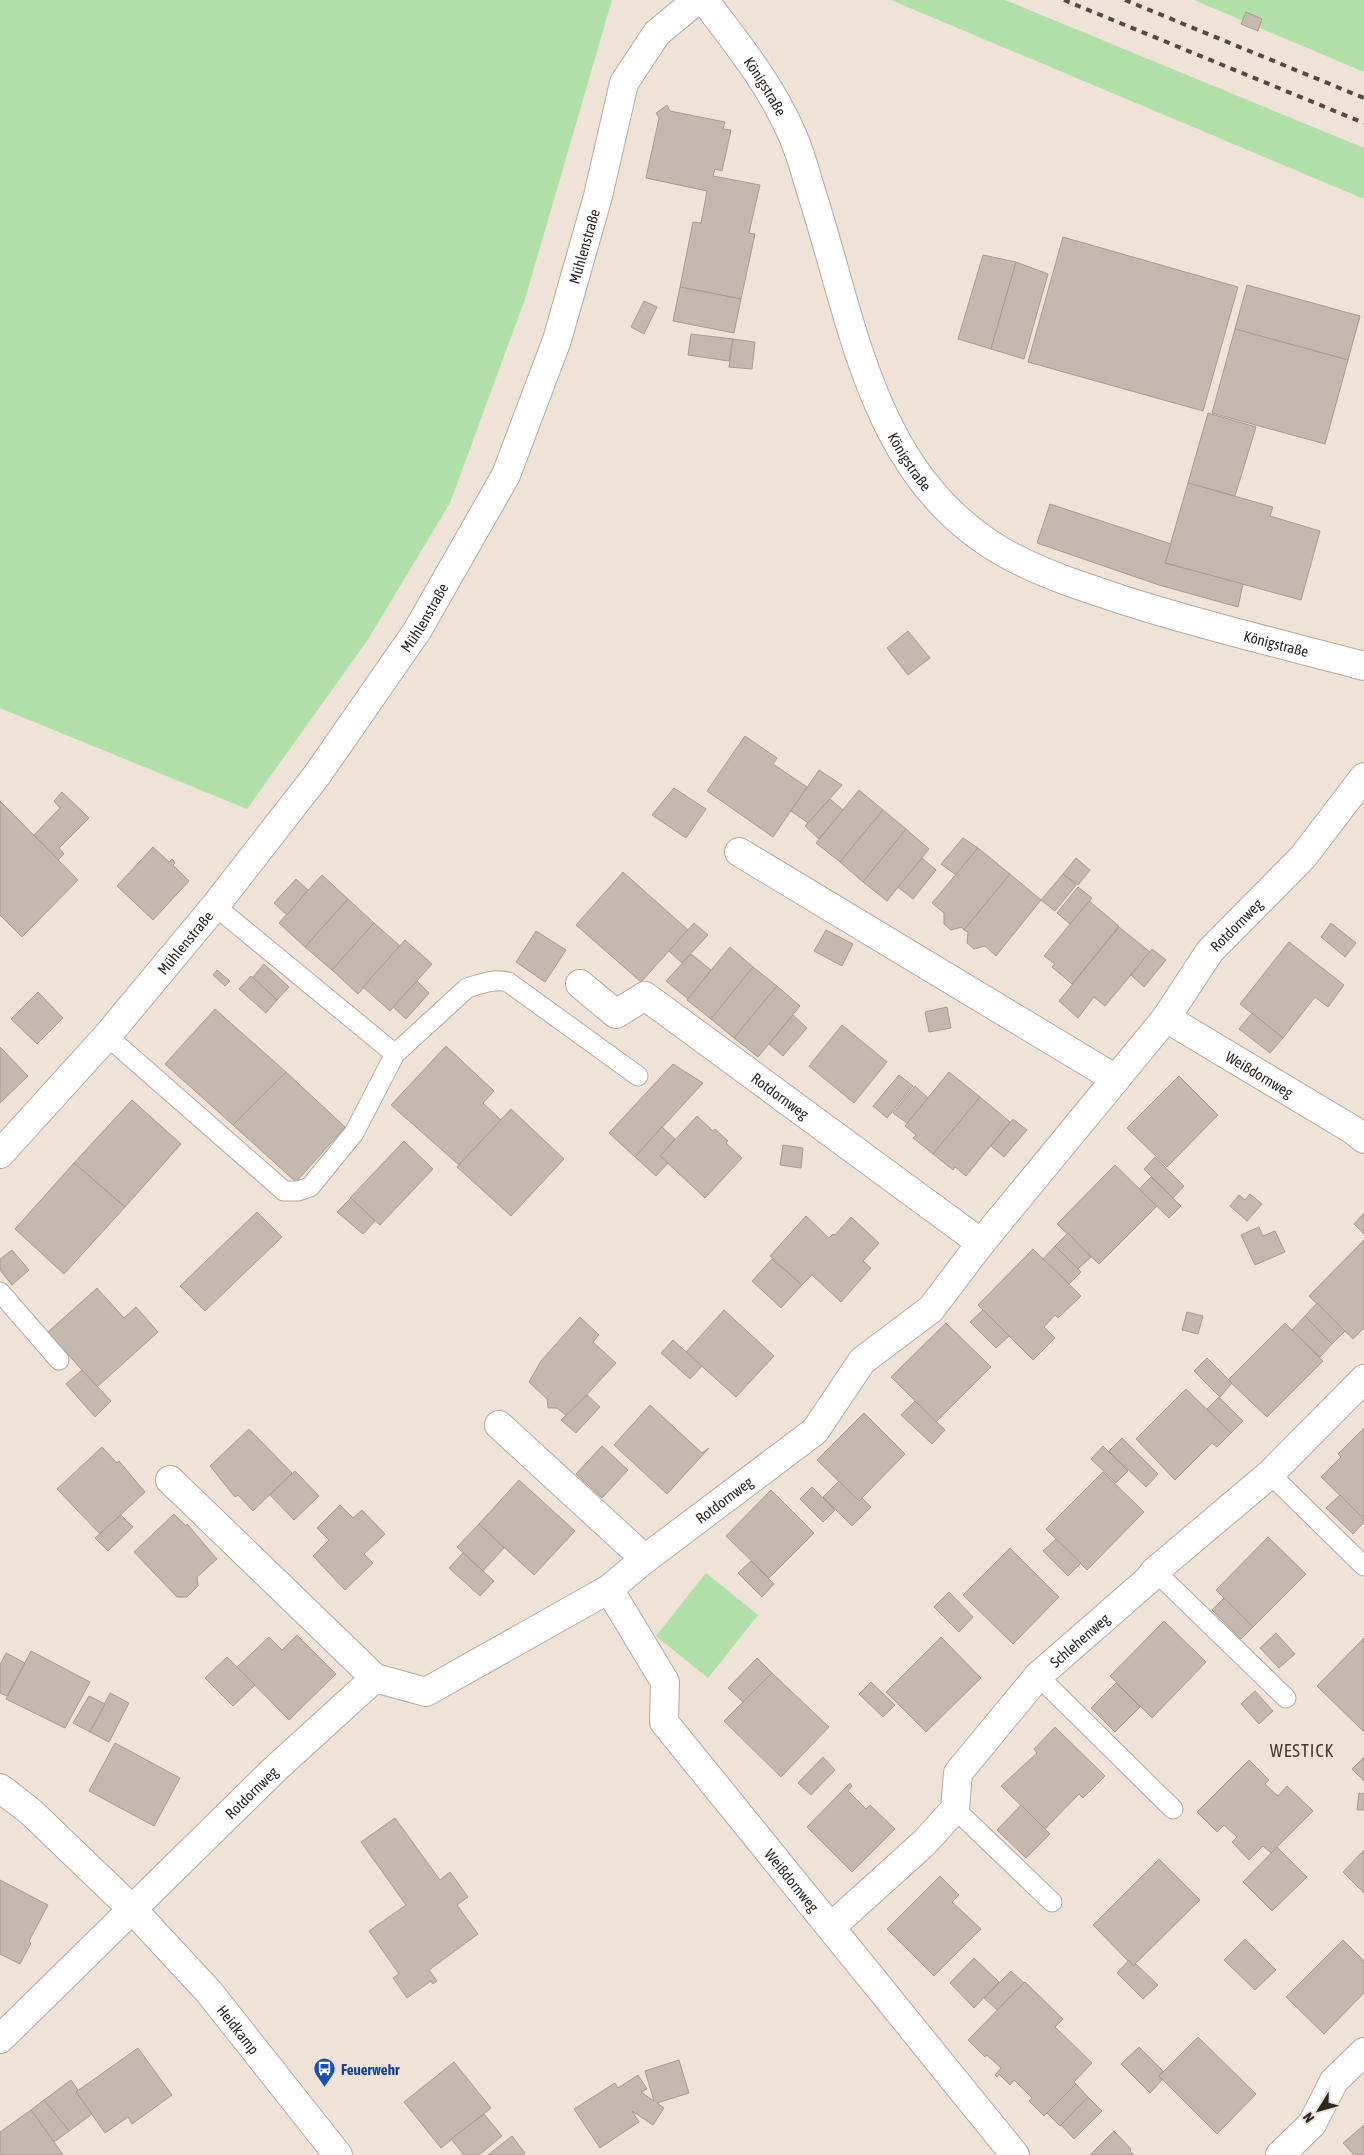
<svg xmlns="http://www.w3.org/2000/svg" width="1364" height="2155" font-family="'Asap Condensed',sans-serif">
	<rect width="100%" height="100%" fill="#efe2d7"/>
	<g fill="#b0dfa7">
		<path d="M0,0H612L525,299L450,503L367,641L247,809L0,708Z"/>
		<path d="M891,0H1005L1364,148V199Z"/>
		<path d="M1194,0H1364V72Z"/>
		<path d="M706,1573L758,1615L708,1678L656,1636Z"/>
	</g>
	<g fill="#c4b8ae" stroke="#a79b91">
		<path d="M1246,12L1262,19L1258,31L1241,24Z"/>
		<path d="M667,105L670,111L725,122L723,129L731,130L722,171L715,169L713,176L760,185L749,233L755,234L741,299L680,287L693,222L701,223L707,191L646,178L659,118L656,113Z"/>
		<path d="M1063,237L1238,287L1203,411L1028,362Z"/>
		<path d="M983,255L1016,262L991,349L958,339Z"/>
		<path d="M1016,262L1048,274L1024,359L991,349Z"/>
		<path d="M1247,285L1360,316L1348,360L1235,329Z"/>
		<path d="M680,287L741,299L734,333L673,321Z"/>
		<path d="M644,301L657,307L644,334L631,327Z"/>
		<path d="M1235,329L1348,360L1325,444L1212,413Z"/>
		<path d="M691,334L733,339L729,361L688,355Z"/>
		<path d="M733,339L755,342L752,369L729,367Z"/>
		<path d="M1208,413L1256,427L1235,496L1188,483Z"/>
		<path d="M1188,483L1273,507L1270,516L1320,531L1301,600L1165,563Z"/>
		<path d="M1050,504L1171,544L1165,563L1243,584L1238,607L1159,585L1037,543Z"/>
		<path d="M908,631L930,658L908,675L887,648Z"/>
		<path d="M745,736L777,758L773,764L807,787L773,837L707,791Z"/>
		<path d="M819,770L842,785L808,823L791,811Z"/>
		<path d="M674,788L706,809L686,838L652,815Z"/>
		<path d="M859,790L883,810L840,862L816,843Z"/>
		<path d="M62,792L89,818L59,848L64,854L58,860L34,835L60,808L54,801Z"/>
		<path d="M830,799L843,810L819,839L805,826Z"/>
		<path d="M0,801L78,880L22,937L0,915Z"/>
		<path d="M883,810L906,829L863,882L840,862Z"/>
		<path d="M906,829L929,849L887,901L863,882Z"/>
		<path d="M963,838L978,848L956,875L941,864Z"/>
		<path d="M153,847L169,862L172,859L175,863L173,865L189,881L153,920L117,886Z"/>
		<path d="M978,848L1010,874L964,930L962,927L951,930L944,924V913L932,903Z"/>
		<path d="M922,858L936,870L913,899L898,887Z"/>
		<path d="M1076,858L1090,870L1078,885L1063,874Z"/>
		<path d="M623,872L688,930L641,982L576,925Z"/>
		<path d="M1010,874L1041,900L996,956L985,946L974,949L967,943L968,932L964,930Z"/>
		<path d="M1063,874L1076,885L1055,911L1041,900Z"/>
		<path d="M322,875L348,899L305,947L279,923Z"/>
		<path d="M296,879L308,890L287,915L274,903Z"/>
		<path d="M1078,887L1092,898L1070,924L1057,913Z"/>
		<path d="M348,899L374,923L332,970L305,947Z"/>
		<path d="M1089,901L1119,926L1072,984L1052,967L1055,964L1044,956Z"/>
		<path d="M374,923L400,946L358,994L332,970Z"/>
		<path d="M694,923L708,935L682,963L669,951Z"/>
		<path d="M1331,923L1356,943L1345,957L1321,937Z"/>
		<path d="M1119,927L1150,952L1105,1006L1094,997L1078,1018L1059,1001Z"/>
		<path d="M826,930L853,944L842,966L814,951Z"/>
		<path d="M536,931L566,950L545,982L516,962Z"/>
		<path d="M405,940L432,964L390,1011L363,987Z"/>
		<path d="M1289,942L1344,985L1328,1007L1315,997L1283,1038L1240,1004Z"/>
		<path d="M730,947L753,967L711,1019L687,1000Z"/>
		<path d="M1152,949L1166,960L1144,987L1131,975Z"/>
		<path d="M691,954L711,970L688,999L666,981Z"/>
		<path d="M264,964L289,987L277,1000L253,977Z"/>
		<path d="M753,967L777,986L734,1038L711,1019Z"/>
		<path d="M217,970L230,981L225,986L213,975Z"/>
		<path d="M251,976L277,1000L266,1013L239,989Z"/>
		<path d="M417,981L429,993L406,1019L393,1007Z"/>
		<path d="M777,986L800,1006L758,1057L734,1038Z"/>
		<path d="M38,992L63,1018L37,1044L11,1019Z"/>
		<path d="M947,1007L951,1028L929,1032L925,1012Z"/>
		<path d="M215,1009L286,1072L233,1125L165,1064Z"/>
		<path d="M1252,1013L1283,1038L1270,1053L1239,1029Z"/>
		<path d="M793,1015L807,1028L783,1056L769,1044Z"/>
		<path d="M842,1025L887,1062L854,1103L809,1066Z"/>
		<path d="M446,1046L494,1091L483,1103L501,1120L459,1165L391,1105Z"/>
		<path d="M0,1047L28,1076L0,1103Z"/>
		<path d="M673,1064L703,1083L635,1157L609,1133Z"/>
		<path d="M286,1072L345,1127L296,1182L233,1125Z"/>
		<path d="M949,1072L980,1097L933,1154L913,1138L916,1135L905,1126Z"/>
		<path d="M899,1075L913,1086L887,1118L873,1106Z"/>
		<path d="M1179,1076L1218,1115L1167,1167L1127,1128Z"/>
		<path d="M915,1086L928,1098L907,1123L893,1113Z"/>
		<path d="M980,1097L1010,1122L966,1176L955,1167L953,1170L933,1154Z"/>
		<path d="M132,1100L181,1144L125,1207L74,1163Z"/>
		<path d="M511,1109L564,1159L511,1216L457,1167Z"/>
		<path d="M697,1116L713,1131L715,1129L728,1141L726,1143L742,1158L705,1198L660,1156Z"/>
		<path d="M1013,1119L1027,1130L1004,1157L991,1146Z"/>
		<path d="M662,1127L675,1139L660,1156L668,1163L656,1176L635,1157Z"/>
		<path d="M404,1141L433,1169L380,1225L350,1198Z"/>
		<path d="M783,1145L803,1148L801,1168L780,1165Z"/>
		<path d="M1155,1157L1184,1186L1173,1198L1144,1169Z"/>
		<path d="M74,1163L125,1207L64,1274L15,1229Z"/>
		<path d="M1115,1165L1157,1206L1099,1264L1057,1224Z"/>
		<path d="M1151,1177L1181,1206L1169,1218L1139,1189Z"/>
		<path d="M1250,1194L1262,1204L1247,1221L1230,1206L1239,1195L1245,1200Z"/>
		<path d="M351,1198L375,1221L363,1234L337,1212Z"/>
		<path d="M257,1212L282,1237L205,1311L180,1286Z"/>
		<path d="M1364,1213V1234L1354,1224Z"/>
		<path d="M806,1216L829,1238L833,1234L835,1235L851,1217L879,1243L863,1261L871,1268L841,1302L812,1275L802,1285L770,1256Z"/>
		<path d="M1259,1227L1263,1236L1275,1231L1285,1252L1255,1265L1241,1235Z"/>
		<path d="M1068,1233L1091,1257L1078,1269L1055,1246Z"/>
		<path d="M1364,1240V1328L1353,1339L1309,1296Z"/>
		<path d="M1055,1246L1081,1272L1069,1284L1043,1259Z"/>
		<path d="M1033,1249L1081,1296L1058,1318L1055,1315L1044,1327L1055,1338L1033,1360L978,1305Z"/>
		<path d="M12,1250L29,1270L12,1285L0,1270V1259Z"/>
		<path d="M772,1259L802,1285L781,1308L752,1281Z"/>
		<path d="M97,1288L124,1318L136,1307L158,1332L97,1387L48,1332Z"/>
		<path d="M1317,1303L1345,1331L1332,1344L1305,1316Z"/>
		<path d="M724,1310L774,1356L736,1397L686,1352Z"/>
		<path d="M983,1310L1009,1336L996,1348L970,1322Z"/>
		<path d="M1187,1312L1203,1316L1198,1334L1182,1330Z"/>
		<path d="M1305,1316L1332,1344L1320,1357L1292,1330Z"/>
		<path d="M580,1317L599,1335L593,1342L616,1363L567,1416L557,1408H548L547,1399L529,1382L541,1361Z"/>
		<path d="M946,1323L991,1367L936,1422L891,1377Z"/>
		<path d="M1285,1323L1323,1361L1267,1417L1228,1380Z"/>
		<path d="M673,1340L702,1366L690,1379L661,1353Z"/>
		<path d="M1207,1358L1232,1383L1220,1397L1194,1371Z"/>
		<path d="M82,1370L111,1401L95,1417L66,1384Z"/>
		<path d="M1186,1389L1231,1433L1217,1447L1212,1443L1175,1480L1136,1439Z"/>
		<path d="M587,1395L600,1407L576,1433L561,1420Z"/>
		<path d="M1219,1397L1243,1421L1231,1433L1207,1409Z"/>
		<path d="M915,1401L945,1430L932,1444L901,1415Z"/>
		<path d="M650,1405L702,1453L709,1448L667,1494L614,1445Z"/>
		<path d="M864,1413L905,1454L859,1501L817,1460Z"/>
		<path d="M1364,1428V1519L1321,1477L1341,1457L1338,1454Z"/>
		<path d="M249,1429L292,1473L253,1511L238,1495L235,1497L210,1466Z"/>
		<path d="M1122,1438L1158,1474L1146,1487L1109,1451Z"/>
		<path d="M602,1446L628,1470L602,1498L576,1474Z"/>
		<path d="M1103,1446L1128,1471L1116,1483L1091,1459Z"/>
		<path d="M102,1447L117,1463L119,1461L145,1492L100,1534L57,1489Z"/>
		<path d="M295,1471L319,1496L294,1520L270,1495Z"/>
		<path d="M1103,1472L1144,1512L1087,1570L1046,1529Z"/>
		<path d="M519,1480L575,1531L534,1575L479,1524Z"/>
		<path d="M839,1481L859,1501L862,1498L871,1507L852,1526L823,1497Z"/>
		<path d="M812,1487L835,1510L823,1522L800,1499Z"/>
		<path d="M771,1490L814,1533L769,1578L726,1536Z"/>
		<path d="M1340,1495L1364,1519V1522L1353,1534L1326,1508Z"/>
		<path d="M340,1505L353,1518L362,1510L385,1534L364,1554L373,1563L345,1590L313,1556L329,1540L317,1528Z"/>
		<path d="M174,1514L186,1526L187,1524L217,1559L197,1577L198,1586L187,1597H177L134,1552Z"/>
		<path d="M121,1515L133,1527L108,1551L95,1538Z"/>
		<path d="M479,1524L504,1548L483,1571L457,1547Z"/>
		<path d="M1268,1537L1306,1574L1253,1627L1216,1590Z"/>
		<path d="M1056,1539L1081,1563L1068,1576L1043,1551Z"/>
		<path d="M1010,1548L1059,1597L1013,1644L963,1595Z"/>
		<path d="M463,1553L494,1581L480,1596L449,1568Z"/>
		<path d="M751,1561L774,1584L762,1597L738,1573Z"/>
		<path d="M949,1592L973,1617L959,1632L934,1607Z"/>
		<path d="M1224,1598L1253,1627L1241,1639L1212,1610Z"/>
		<path d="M1164,1621L1206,1662L1152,1718L1110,1676Z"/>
		<path d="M1276,1633L1295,1654L1279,1668L1260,1648Z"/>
		<path d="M297,1635L336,1674L289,1720L237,1667L269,1637L282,1650Z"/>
		<path d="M941,1637L981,1678L926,1732L886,1692Z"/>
		<path d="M1364,1638V1732L1317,1686Z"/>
		<path d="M31,1651L90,1682L65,1728L6,1699Z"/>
		<path d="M6,1653L25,1663L7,1696L0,1693V1665Z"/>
		<path d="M227,1657L255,1685L233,1706L205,1678Z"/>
		<path d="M757,1658L772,1673L743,1702L728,1688Z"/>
		<path d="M772,1673L829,1727L781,1777L724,1721Z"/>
		<path d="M871,1682L895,1705L883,1717L859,1694Z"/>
		<path d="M1116,1683L1140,1707L1115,1732L1091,1708Z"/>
		<path d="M1255,1691L1273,1711L1259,1724L1241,1704Z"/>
		<path d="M110,1693L129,1703L109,1742L90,1732Z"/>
		<path d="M89,1696L105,1704L90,1732L73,1723Z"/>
		<path d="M1055,1727L1105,1776L1083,1798L1079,1794L1045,1829L1001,1786L1037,1753L1034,1749Z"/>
		<path d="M115,1743L180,1778L154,1826L89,1791Z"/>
		<path d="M823,1757L835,1770L811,1795L798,1783Z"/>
		<path d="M1364,1757V1781L1352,1769Z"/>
		<path d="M1249,1760L1269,1780L1265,1784L1278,1796L1287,1786L1313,1811L1271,1853L1263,1846L1249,1860L1232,1842L1237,1837L1224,1825L1217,1832L1197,1812Z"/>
		<path d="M850,1783L852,1786L848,1791L866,1809L870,1805L895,1829L852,1872L807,1827Z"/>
		<path d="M1359,1793L1364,1794V1810H1357Z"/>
		<path d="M1021,1805L1050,1834L1026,1858L997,1830Z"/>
		<path d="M395,1818L440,1880L450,1872L468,1897L457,1905L478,1934L429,1970L437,1981L433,1984L431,1981L407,1998L393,1978L399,1974L369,1931L406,1905L361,1842Z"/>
		<path d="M1277,1847L1307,1877L1272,1911L1243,1882Z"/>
		<path d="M1364,1850V1893L1343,1872Z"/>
		<path d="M1159,1859L1200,1900L1133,1966L1093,1925Z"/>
		<path d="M940,1876L959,1895L952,1902L981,1929L934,1976L887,1929Z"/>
		<path d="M0,1880L48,1905L29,1941L31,1943L20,1964L0,1954Z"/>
		<path d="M1245,1939L1276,1970L1255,1990L1224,1960Z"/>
		<path d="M1343,1940L1364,1961V1993L1324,2034L1286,1997Z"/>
		<path d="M974,1958L999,1982L974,2008L950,1983Z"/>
		<path d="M1129,1960L1133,1966L1136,1964L1158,1985L1143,1999L1117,1973Z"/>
		<path d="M1011,1971L1024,1983L997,2010L984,1998Z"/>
		<path d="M1025,1982L1063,2019L1055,2027L1092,2063L1074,2082L1076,2084L1044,2116L1029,2101L1032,2098L1014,2080L1010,2085L999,2074L997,2077L995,2075L1001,2068L987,2055L985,2057L968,2040Z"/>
		<path d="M1198,2037L1256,2094L1217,2134L1159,2076Z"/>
		<path d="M1139,2047L1163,2071L1159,2076L1162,2080L1150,2093L1121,2064Z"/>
		<path d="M138,2048L172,2095L132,2124L128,2117L105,2133L76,2092Z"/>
		<path d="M679,2060L689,2093L657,2103L664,2108L653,2125L632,2111L639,2122L600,2148L574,2109L615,2083L618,2088L638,2075L647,2089L641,2092L654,2101L645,2071Z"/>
		<path d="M454,2062L491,2108L441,2148L404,2102Z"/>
		<path d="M71,2080L78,2090L76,2092L92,2114L69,2131L44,2100Z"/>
		<path d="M1076,2084L1088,2097L1060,2126L1047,2113Z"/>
		<path d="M1088,2097L1102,2111L1074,2139L1061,2125Z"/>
		<path d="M44,2100L69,2131L54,2142L31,2110Z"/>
		<path d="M31,2110L54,2142L63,2155H0V2132Z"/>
		<path d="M484,2114L502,2136L479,2155H464L451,2139Z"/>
		<path d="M1364,2125V2155H1354L1343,2143Z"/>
		<path d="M1114,2131L1131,2149L1130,2151L1134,2155H1090Z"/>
		<path d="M512,2136L525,2153L522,2155H488Z"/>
	</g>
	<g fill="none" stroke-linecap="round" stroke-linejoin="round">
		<defs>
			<g id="service">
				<path d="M215,906L395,1054"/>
				<path d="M107,1036L284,1191H298L310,1187L354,1133L395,1054L467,988C481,984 494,978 508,982L638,1076"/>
				<path d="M0,1292L59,1360"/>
				<path d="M1270,1474L1364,1566"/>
				<path d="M1155,1571L1286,1698"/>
				<path d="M1038,1676L1173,1809"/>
				<path d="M955,1809L1052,1902"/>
			</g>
			<g id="minor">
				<path d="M739,852L1116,1079"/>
				<path id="s1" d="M580,984L616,1014L645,996L981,1243"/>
				<path id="s2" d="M1166,1018L1353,1130L1364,1139"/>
				<path id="s3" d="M0,1154L107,1036L215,906L317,775L417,631L506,475L557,340L598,196L624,83L657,33L697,0"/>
				<path d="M499,1425L645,1559"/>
				<path d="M170,1480L375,1678"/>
				<path id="s4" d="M609,1589L665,1682L664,1722L1015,2155"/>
				<path id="s5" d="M0,1788L31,1812L133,1910L209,1992L338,2155"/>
				<path id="s6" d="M831,1927L924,1843L955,1809L958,1773L1038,1676L1148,1580L1155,1571L1270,1474L1364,1379"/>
				<path id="s7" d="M0,2039L275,1769L375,1678L426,1692L609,1589L645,1559L815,1431L862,1361L931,1309L981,1243L1166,1018L1210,951L1303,857L1364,777"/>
				<path d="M1280,2155L1312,2124L1334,2081L1364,2052"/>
			</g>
			<g id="tertiary">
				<path id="s8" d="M704,0C736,42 770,84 791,132C800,151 805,171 811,191C855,326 872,483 1012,557C1048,576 1087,588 1126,601C1204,626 1285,645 1364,666"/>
			</g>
		</defs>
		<use href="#service" stroke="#b6a9a0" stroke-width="21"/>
		<use href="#minor" stroke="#b6a9a0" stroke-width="30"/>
		<use href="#tertiary" stroke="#b6a9a0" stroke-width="30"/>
		<use href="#service" stroke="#fff" stroke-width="19"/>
		<use href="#minor" stroke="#fff" stroke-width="28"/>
		<use href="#tertiary" stroke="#fff" stroke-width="28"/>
		<g stroke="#504944" stroke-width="4" stroke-dasharray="6 6" stroke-linecap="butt">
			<path d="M1064,0L1364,123"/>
			<path d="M1125,0L1364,98"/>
		</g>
	</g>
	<defs>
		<symbol id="bus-pin" viewBox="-11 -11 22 30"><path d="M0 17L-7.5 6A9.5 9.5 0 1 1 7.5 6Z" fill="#1a4fb4" stroke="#efe2d7"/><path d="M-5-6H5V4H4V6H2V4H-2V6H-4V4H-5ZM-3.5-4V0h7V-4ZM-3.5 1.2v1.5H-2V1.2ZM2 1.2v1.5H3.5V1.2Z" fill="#fff"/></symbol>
	</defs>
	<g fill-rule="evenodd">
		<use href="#bus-pin" x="312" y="2056" width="25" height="34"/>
	</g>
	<g text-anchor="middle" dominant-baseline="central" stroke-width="4" stroke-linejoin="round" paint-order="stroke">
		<g font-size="15" fill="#2c2723" stroke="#efe2d7">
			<text stroke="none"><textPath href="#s8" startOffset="106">Königstraße</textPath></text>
			<text stroke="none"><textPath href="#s3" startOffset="1091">Mühlenstraße</textPath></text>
			<text stroke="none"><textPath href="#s8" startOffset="510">Königstraße</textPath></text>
			<text stroke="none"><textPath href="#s3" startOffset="685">Mühlenstraße</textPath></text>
			<text stroke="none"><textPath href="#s8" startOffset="930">Königstraße</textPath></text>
			<text stroke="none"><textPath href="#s7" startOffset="1705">Rotdornweg</textPath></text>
			<text stroke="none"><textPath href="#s3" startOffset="281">Mühlenstraße</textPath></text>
			<text stroke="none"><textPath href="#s2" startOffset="109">Weißdornweg</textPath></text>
			<text stroke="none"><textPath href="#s1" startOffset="249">Rotdornweg</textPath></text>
			<text stroke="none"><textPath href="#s7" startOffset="929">Rotdornweg</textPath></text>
			<text stroke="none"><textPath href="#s6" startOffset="388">Schlehenweg</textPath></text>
			<text stroke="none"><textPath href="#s7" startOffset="352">Rotdornweg</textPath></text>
			<text stroke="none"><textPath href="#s4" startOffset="352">Weißdornweg</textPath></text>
			<text stroke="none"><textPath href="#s5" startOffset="340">Heidkamp</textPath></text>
		</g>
		<g font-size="15" font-weight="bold" fill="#164399" stroke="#efe2d7" text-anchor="start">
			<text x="341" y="2069">Feuerwehr</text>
		</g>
		<g font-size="18" letter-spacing="1" fill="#453a32" stroke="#efe2d7">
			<text x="1302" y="1750">WESTICK</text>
		</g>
	</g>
	<g transform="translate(1319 2110) rotate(233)" stroke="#efe2d7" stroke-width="4" paint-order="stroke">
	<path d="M0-4L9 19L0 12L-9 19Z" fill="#2c2723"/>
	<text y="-8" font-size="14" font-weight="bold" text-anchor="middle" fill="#2c2723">N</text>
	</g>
</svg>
